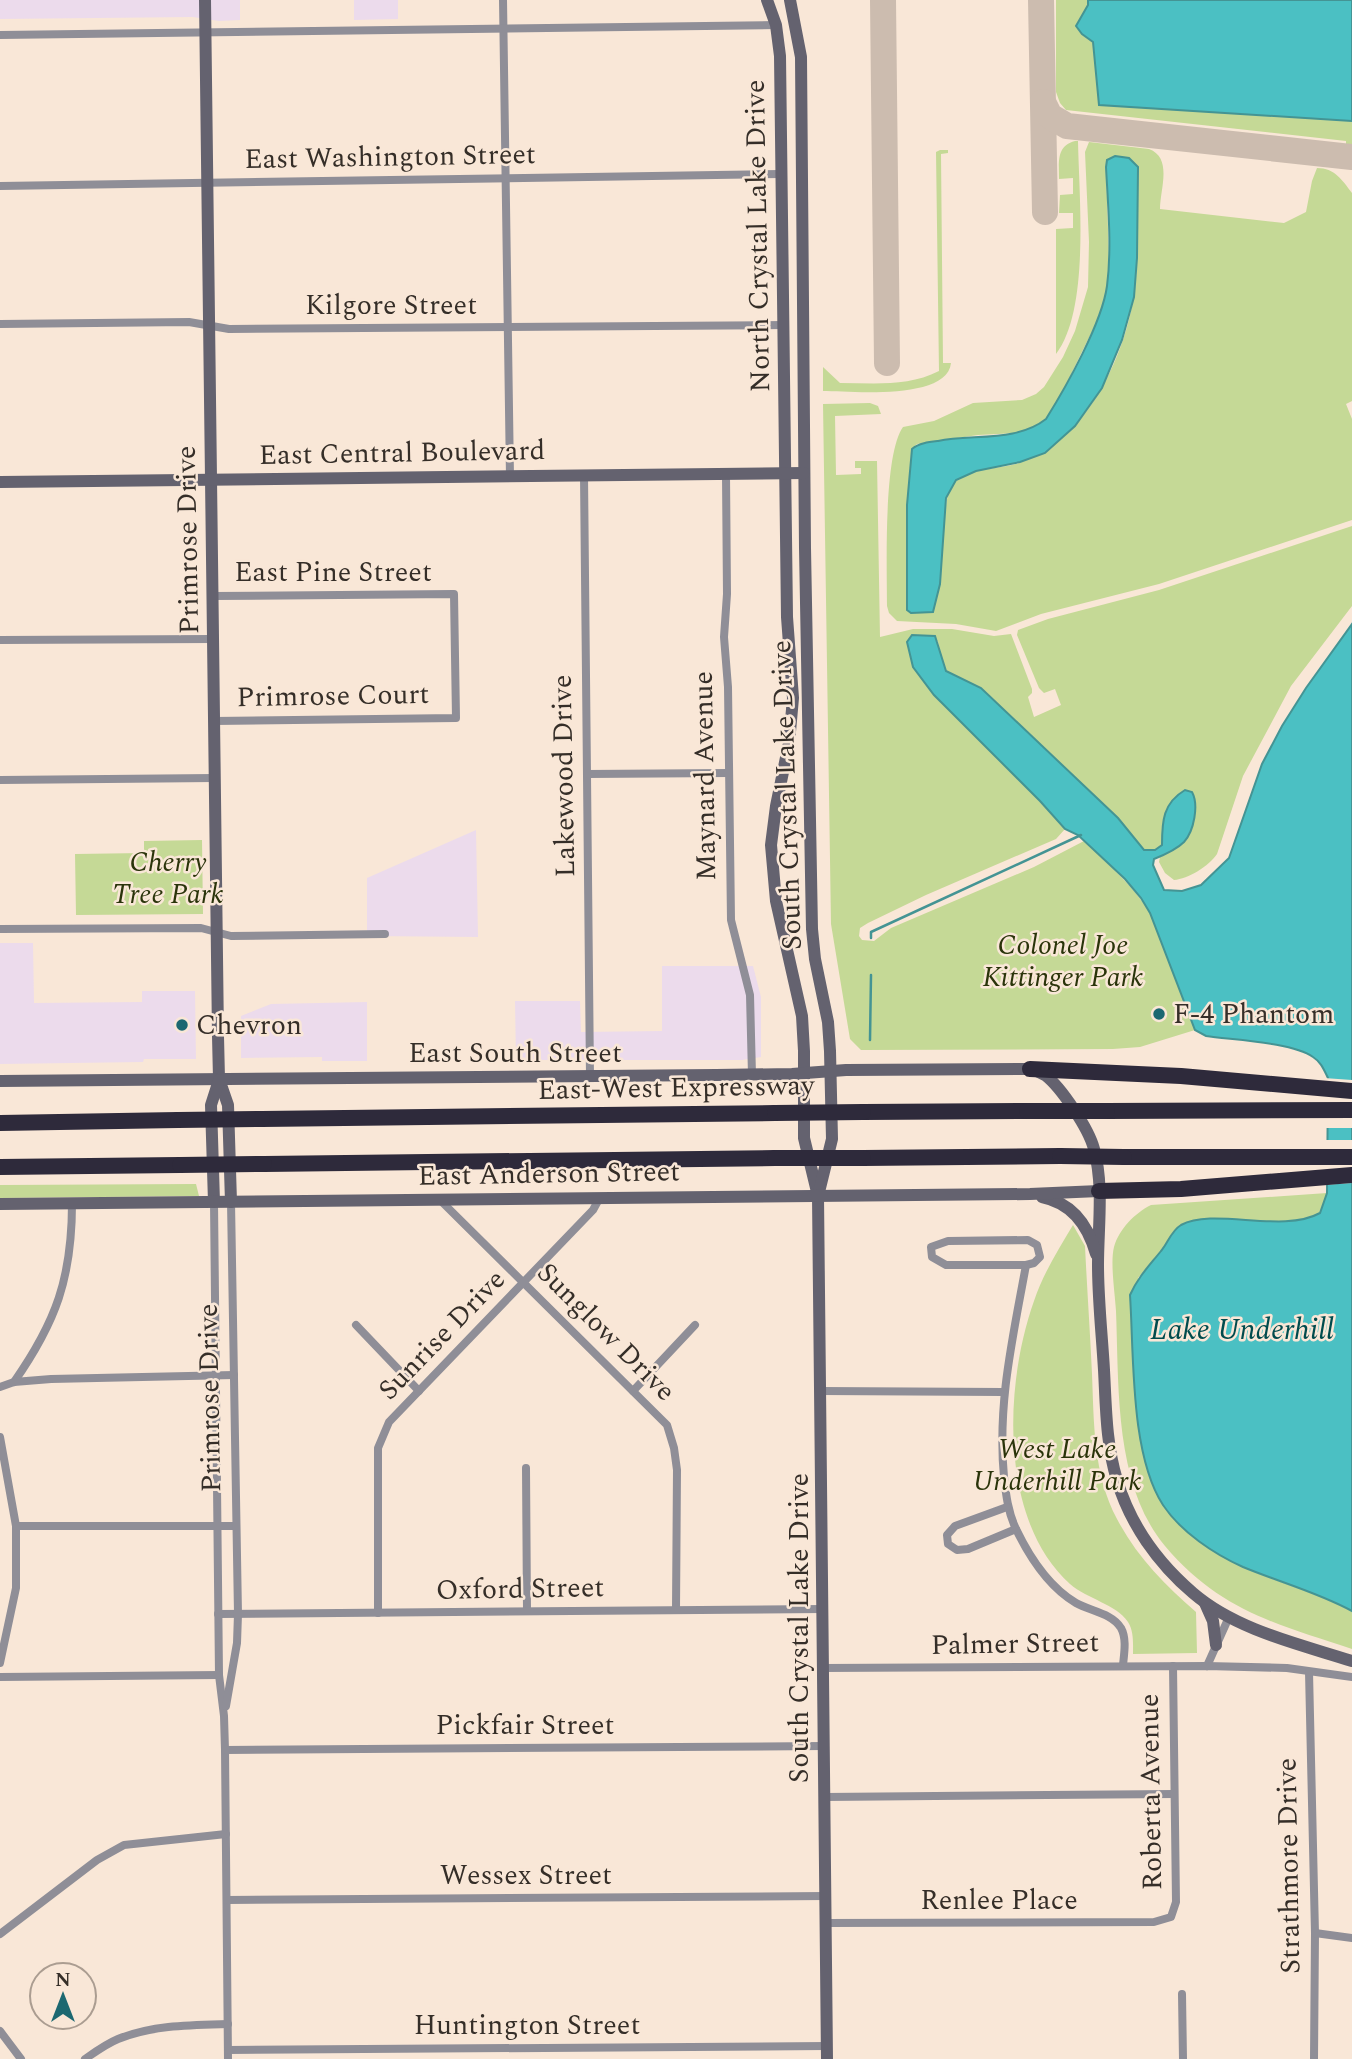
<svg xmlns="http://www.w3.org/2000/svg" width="1352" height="2059" font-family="Spectral,serif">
	<rect width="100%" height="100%" fill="#f9e7d7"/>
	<g fill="#ecdbec">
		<path d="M0,0H240V20L219,21L193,17L0,19Z"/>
		<path d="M354,0H398V19L354,20Z"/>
		<path d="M476,830L478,937L367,936V878Z"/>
		<path d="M0,943H33L34,1003L142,1002V991H195L196,1059H144L143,1062L0,1064Z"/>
		<path d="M662,966H753L761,997V1057L742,1060H516L515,1001H580L581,1032L662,1031Z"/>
		<path d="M367,1002V1061H322V1057L241,1058V1016L271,1004Z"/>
	</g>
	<g fill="#c5d996" fill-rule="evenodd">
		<path d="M1056,0H1088V5L1076,26L1082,34L1093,42L1099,105L1352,121V147H1346V141L1066,110L1060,103L1056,92Z"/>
		<path d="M1075,141H1078C1079,197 1090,310 1056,354V229L1073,228V213H1059L1060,195L1073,194V178L1059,179C1059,162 1056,146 1075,141Z"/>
		<path d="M1089,142L1149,149C1173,158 1160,189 1160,209L1284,223L1306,212L1312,181L1317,168C1335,168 1342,180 1352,193V401L1346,404L1352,419V520L1159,584L1041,614L996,631L956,624L897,621L889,613L887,606C887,568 883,455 903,427L934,421L973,403L1022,400L1036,394L1044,387L1063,357L1075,331L1088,287L1089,242L1085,152ZM1106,167L1138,168C1138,178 1136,189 1136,199C1136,231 1139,263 1134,295C1127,340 1106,391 1076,424C1069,432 1028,459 1019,463C984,474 946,462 946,513L907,505L911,455L912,449L917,444L978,435L1017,433L1034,428L1046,419L1058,401L1101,313L1107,288L1109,259Z"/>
		<path d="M940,150H948V153L941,154L943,363H951C947,401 850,391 823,391V367L840,383C874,383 908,387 939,371L936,152Z"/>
		<path d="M870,403L878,406L881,414L835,416L836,475L861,474V468H855V461H877L880,637L913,629H952L994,636L1011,634L1032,689V693L1028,697L1034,717L1061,705L1055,689L1044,693L1039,688L1017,635L1018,630L1048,619L1159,590L1352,526V606L1291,686L1243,776L1217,854C1209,866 1188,879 1174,880L1165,873L1159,862L1160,857L1165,855L1192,792L1185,790C1165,801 1162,824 1163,845L1155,850H1144L1118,818L981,688L946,671L939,653L938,641L911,656L913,667L934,695L1040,801L1065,829L1056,839L926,895L868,923L860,928L859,936L862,940L874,941L891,928L1034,867L1084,841C1108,864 1133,885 1150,913L1195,1030L1140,1047L1113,1049L861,1050L850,1039L831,924L823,404Z"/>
		<path d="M202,840L203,914L76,915L75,854L144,853V841Z"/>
		<path d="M196,1184L199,1196L0,1198V1185Z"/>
		<path d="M1327,1193L1320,1213L1310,1219L1174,1231L1162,1250L1138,1278L1179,1523C1198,1540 1218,1555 1241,1566C1278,1583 1317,1592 1352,1611V1649C1276,1624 1219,1610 1165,1546C1114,1485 1119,1386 1116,1311C1115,1293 1110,1263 1114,1247C1119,1229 1135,1213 1151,1205Z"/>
		<path d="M1073,1225L1085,1246C1087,1288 1090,1331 1092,1374C1094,1423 1093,1474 1117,1519C1137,1557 1164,1584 1196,1612L1197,1653L1133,1654C1133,1644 1134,1631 1128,1622C1116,1604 1087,1599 1070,1584C999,1520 1004,1385 1034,1301C1043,1274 1058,1250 1073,1225Z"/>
	</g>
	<g fill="#4bc0c3" stroke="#449494" stroke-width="2">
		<path d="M1088,0H1352V121L1099,105L1093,42L1082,34L1076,26L1088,5Z"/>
		<path d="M1115,156L1129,158L1138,167L1137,258L1134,297L1122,340L1102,388L1075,426L1045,453L1020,462L976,471L956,480L946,498L940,584L933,612L911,613L907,610V505L912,449C919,443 929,442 938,441C973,434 1017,442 1046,419C1066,387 1102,323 1107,286C1112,247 1108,206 1106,167L1107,160Z"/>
		<path d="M1352,624V1611C1317,1592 1279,1582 1243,1567C1214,1554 1181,1532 1163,1505C1130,1454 1134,1355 1130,1295C1138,1277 1149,1266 1161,1251C1168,1243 1171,1231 1181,1225C1214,1207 1282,1234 1320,1213L1327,1193L1328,1078C1324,1070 1321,1062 1313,1057C1292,1042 1232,1040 1206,1036L1195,1030L1150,913L1141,898L1125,879L1078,835L1065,829L1040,801L934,695L913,667L907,642L912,635L935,636L946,671L981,688L1118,818L1144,850H1155L1162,845C1162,821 1163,803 1185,790L1192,792C1199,805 1194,831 1184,842C1176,850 1164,855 1154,859L1153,865L1164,890L1182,891L1201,885L1229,858L1262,764L1282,726L1306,688Z"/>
	</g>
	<g fill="#f9e7d7">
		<path d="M1324,1078L1352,1080V1128H1324Z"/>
		<path d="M1324,1140H1352V1183L1324,1185Z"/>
	</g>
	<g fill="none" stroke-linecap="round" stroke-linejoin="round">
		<g stroke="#449494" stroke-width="2.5">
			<path d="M871,938V932L1081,835"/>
			<path d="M870,1040L871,975"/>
		</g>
		<g stroke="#ccbcaf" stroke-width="26">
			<path d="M883,0L887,363"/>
			<path d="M1041,0L1045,212"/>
			<path d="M1043,102L1050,116L1067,126L1352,157"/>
		</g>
		<g stroke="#8f8e97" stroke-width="8">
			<path d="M503,0L510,477"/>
			<path d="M0,35L776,25"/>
			<path d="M0,186L780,174"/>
			<path d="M0,324L189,322L229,329L783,325"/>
			<path d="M584,475L590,1077"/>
			<path d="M726,475L727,594L724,637L728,687L731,920L750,995L752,1075"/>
			<path d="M213,596L454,594L456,718L214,721"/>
			<path d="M0,640L213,639"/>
			<path d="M587,774L729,773"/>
			<path d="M0,780L214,778"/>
			<path d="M0,929L201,928L231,936L385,934"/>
			<path d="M440,1200L667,1425L674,1448L677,1470L676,1610"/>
			<path d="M214,1202L219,1675L224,1716L225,1750L228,2059"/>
			<path d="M1028,1240L1037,1245L1040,1257L1034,1263L1026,1265H946L932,1257L931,1247L948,1241Z"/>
			<path d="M1026,1265C1013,1337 997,1404 1004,1477C1006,1495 1008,1512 1016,1529C1029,1556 1049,1587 1076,1603C1090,1611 1112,1613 1121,1628C1127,1639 1124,1654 1123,1665"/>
			<path d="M356,1325L419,1391"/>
			<path d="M14,1382C56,1322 72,1278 72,1203"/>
			<path d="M0,1387L14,1382L51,1379L234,1375"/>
			<path d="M633,1391L695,1325"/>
			<path d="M821,1391L1003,1392"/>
			<path d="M0,1437L16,1526V1588L0,1663"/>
			<path d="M526,1468L527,1611"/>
			<path d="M1007,1507L955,1526L947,1535L948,1544L957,1550L968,1549L1016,1529"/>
			<path d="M16,1526H236"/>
			<path d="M378,1613V1448L389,1422L593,1210L599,1199"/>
			<path d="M218,1614L823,1609"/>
			<path d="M1207,1666L1229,1617"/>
			<path d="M823,1668L1207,1666L1287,1668L1352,1677"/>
			<path d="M1309,1672L1315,1933L1314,2059"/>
			<path d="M0,1677L219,1675"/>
			<path d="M226,1706L237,1643L238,1614L231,1202"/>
			<path d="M225,1750L824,1746"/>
			<path d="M825,1797L1174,1794"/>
			<path d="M227,1900L826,1896"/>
			<path d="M826,1923L1154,1922L1171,1917L1176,1902L1173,1666"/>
			<path d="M1315,1933L1352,1938"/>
			<path d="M0,1934L97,1860L124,1845L226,1834"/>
			<path d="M1182,1994L1183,2059"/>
			<path d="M0,2031L21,2059"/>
			<path d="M228,2050L827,2046"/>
			<path d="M85,2059C95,2052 106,2044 118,2039C153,2025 190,2025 228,2024"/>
		</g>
		<g stroke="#64626f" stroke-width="12">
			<path d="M205,0L218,1036L219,1079L228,1105L231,1202"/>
			<path d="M767,0L776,25L780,56L787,617L793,698L789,743L776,806L771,845L776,901L802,1016L804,1051V1138L818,1196L827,2059"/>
			<path d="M790,0L801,57L805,548L812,929L815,959L828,1022L830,1051L832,1139L819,1192"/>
			<path d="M0,482L804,473"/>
			<path d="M0,1081L716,1075L792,1074L846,1070L1030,1069C1035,1070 1040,1072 1045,1075C1061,1087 1089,1129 1094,1149C1104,1186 1098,1226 1098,1265C1098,1300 1102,1335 1104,1370C1106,1407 1106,1444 1117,1480C1130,1524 1158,1563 1193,1593C1236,1630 1299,1644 1352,1661"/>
			<path d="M1042,1197C1072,1203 1088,1225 1096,1254"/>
			<path d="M214,1202L211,1105L219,1080"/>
			<path d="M0,1204L1030,1194L1099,1191"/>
			<path d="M1205,1603L1213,1621L1216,1645"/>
		</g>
		<g stroke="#2e2a3b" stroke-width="16">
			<path d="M1030,1069L1181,1076L1352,1091"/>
			<path d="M1107,1111L1352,1110"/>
			<path d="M863,1112L1027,1111"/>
			<path d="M262,1119L775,1113"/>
			<path d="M0,1123L178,1120"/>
			<path d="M1124,1157H1352"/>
			<path d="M863,1158L1060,1156"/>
			<path d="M264,1164L775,1158"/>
			<path d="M0,1167L180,1165"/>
			<path d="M1099,1191L1181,1189L1352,1175"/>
		</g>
		<g stroke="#2e2a3b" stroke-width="16">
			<path d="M1027,1111H1107"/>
			<path d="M775,1113L863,1112"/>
			<path d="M178,1120L262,1119"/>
			<path d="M1060,1156L1124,1157"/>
			<path d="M775,1158H863"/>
			<path d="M180,1165L264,1164"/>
		</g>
	</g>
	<g fill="#1c6871" stroke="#f9e7d7" stroke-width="2.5">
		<circle cx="1159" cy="1014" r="7"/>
		<circle cx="182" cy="1025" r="7"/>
	</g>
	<g text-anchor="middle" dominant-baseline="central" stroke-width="5" stroke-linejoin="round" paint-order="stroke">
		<g font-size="28" fill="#352e28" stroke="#f9e7d7">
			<text transform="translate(390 157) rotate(-1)">East Washington Street</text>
			<text transform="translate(758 236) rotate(-91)">North Crystal Lake Drive</text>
			<text x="391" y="305">Kilgore Street</text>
			<text transform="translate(402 453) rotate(-1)">East Central Boulevard</text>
			<text transform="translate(188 540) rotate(-91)">Primrose Drive</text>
			<text x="333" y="572">East Pine Street</text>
			<text transform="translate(333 696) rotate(-1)">Primrose Court</text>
			<text transform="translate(564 776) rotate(-91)">Lakewood Drive</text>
			<text transform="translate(705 776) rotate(-91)">Maynard Avenue</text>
			<text transform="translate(787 795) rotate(-92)">South Crystal Lake Drive</text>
			<text x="515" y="1053">East South Street</text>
			<text transform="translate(676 1088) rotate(-1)">East-West Expressway</text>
			<text transform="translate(549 1174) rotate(-1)">East Anderson Street</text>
			<text transform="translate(606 1332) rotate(45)">Sunglow Drive</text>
			<text transform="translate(442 1335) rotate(-46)">Sunrise Drive</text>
			<text transform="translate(210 1398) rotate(-91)">Primrose Drive</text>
			<text transform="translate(520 1589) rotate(-1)">Oxford Street</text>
			<text transform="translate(799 1628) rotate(-90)">South Crystal Lake Drive</text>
			<text transform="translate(1015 1644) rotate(-1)">Palmer Street</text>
			<text x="525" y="1725">Pickfair Street</text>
			<text transform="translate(1151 1792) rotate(-91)">Roberta Avenue</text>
			<text transform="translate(1289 1866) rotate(-91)">Strathmore Drive</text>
			<text x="526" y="1875">Wessex Street</text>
			<text x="999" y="1900">Renlee Place</text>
			<text x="527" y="2025">Huntington Street</text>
		</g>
		<g font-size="28" font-style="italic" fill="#2a340a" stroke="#f9e7d7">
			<text x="168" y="862">Cherry<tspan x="168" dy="32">Tree Park</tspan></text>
			<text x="1063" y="945">Colonel Joe<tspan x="1063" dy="32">Kittinger Park</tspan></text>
			<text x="1057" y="1449">West Lake<tspan x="1057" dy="32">Underhill Park</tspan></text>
		</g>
		<g font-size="28" fill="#352e28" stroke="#f9e7d7" text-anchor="start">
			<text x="1173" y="1014">F-4 Phantom</text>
			<text x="196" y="1025">Chevron</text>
		</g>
		<g font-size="30" font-style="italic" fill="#004b4d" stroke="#f9e7d7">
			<text x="1242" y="1330">Lake Underhill</text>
		</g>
	</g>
	<g transform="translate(63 1996)"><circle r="33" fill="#f9e7d7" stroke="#ab9d91" stroke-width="2"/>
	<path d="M0-5L12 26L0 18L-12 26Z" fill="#1c6871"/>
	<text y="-10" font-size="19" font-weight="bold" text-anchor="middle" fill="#352e28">N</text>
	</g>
</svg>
